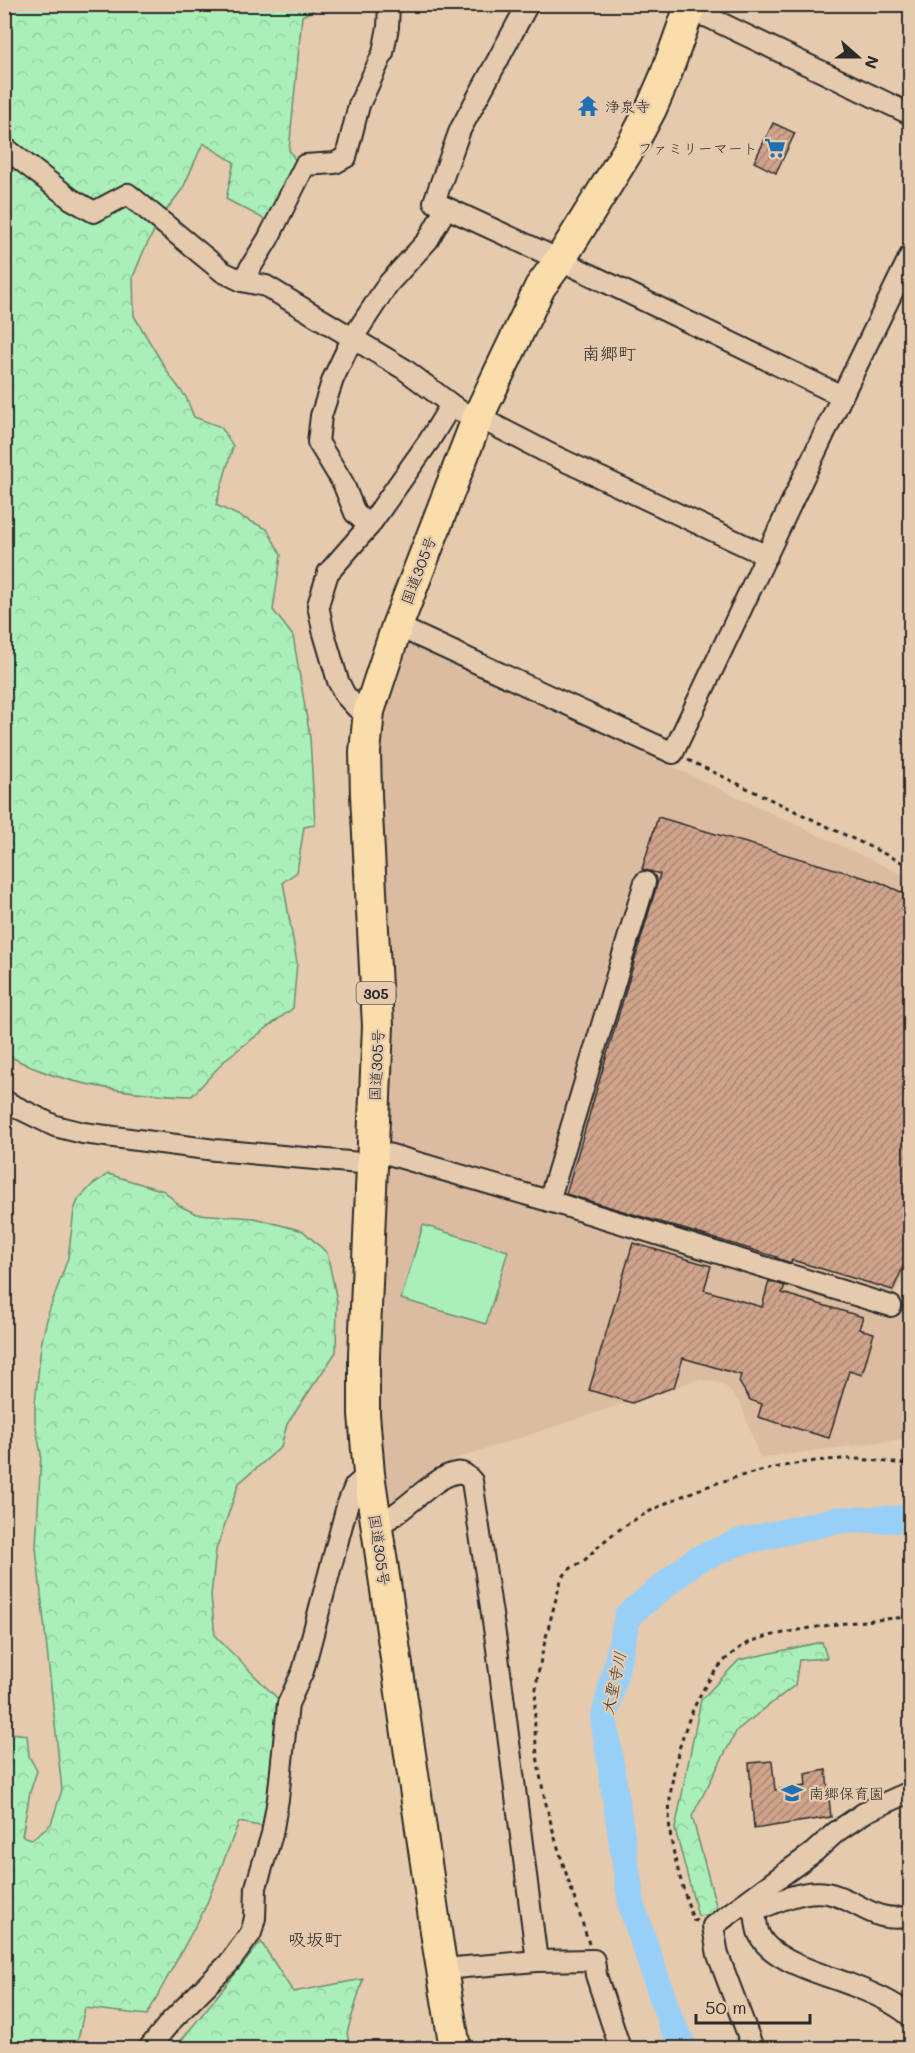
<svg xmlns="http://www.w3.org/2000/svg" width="915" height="2053" font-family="Mali,'Klee One',sans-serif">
	<defs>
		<pattern id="forest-crowns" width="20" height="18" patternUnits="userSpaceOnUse" patternTransform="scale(1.5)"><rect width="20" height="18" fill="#aaefb9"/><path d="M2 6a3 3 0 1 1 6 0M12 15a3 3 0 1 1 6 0" fill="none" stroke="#92cd9f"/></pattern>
		<pattern id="building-hatch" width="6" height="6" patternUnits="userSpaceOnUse" patternTransform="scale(1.5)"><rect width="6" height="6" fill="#d0a48c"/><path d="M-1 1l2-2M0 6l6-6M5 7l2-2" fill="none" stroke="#a98673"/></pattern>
	</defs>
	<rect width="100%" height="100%" fill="#e5caad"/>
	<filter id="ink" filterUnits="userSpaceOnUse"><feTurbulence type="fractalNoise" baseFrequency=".0167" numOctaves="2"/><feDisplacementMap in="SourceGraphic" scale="12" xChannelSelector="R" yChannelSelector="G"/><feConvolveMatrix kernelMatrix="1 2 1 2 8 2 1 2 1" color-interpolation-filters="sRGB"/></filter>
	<g filter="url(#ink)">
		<path fill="#dbbca1" d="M403,641L910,878V1261L894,1297L910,1305V1438L760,1458L741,1404L724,1384L699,1379L455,1459L387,1505L373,1352L376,776L381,706Z"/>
		<g fill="url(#forest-crowns)" stroke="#6a8d72" stroke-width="1.5">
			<path d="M4,5H323L302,16L289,150L298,164L270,222L226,199L234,162L203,143L183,188L162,216L144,250L133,277L134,316L170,376L186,397L194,417L221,427L233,446L216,505L267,529L281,555L273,610L293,636L310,737L315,825L304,827L297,872L283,882L297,963L293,1008L227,1058L192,1096C133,1094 55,1085 5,1053Z"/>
			<path d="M108,1174L164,1191L180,1206L197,1214L254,1218L303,1231L327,1253L337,1301L336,1352L287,1424L281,1447L239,1483L216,1550L211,1596L215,1636L281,1702L265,1827L239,1822L205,1908L147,2015L85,2008L76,2048H5V1732L27,1735L29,1756L37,1771L30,1792L22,1836L32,1839L51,1824L62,1790L36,1547L41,1454L35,1422V1404L41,1345L49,1311L68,1258L74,1211L78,1200L92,1185Z"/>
			<path d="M822,1642L827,1658L799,1660L795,1685L737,1730L692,1816L718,1913L698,1916L675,1829L701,1700L739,1660Z"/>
			<path d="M261,1942L293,1992L363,1979L347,2033L350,2048H175Z"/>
		</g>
		<path fill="#aaefb9" stroke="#6a8d72" stroke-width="1.5" d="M423,1225L508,1251L486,1324L401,1299Z"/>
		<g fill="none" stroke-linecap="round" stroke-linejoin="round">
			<path stroke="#98cff7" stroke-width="27" d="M684,2048L670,2020L632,1907L604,1720L628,1615L696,1560L740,1542L838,1520L910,1519"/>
		</g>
		<g fill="url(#building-hatch)" stroke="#2b2b2b" stroke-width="1.5">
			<path d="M773,123L795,133L776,173L754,162Z"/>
			<path d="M658,817L879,882L910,896V1251L893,1290L792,1260L791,1263L776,1258L777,1257L566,1194L660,874L642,869Z"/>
			<path d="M633,1243L711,1266L704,1290L762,1307L769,1281L785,1286L782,1293L863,1317L859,1329L874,1333L862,1375L849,1371L829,1438L758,1417L762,1404L750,1400L739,1382L741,1375L683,1358L674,1387L632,1403L589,1390Z"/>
			<path d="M772,1761L775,1790L806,1786L805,1774L826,1770L831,1817L754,1829L749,1763Z"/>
		</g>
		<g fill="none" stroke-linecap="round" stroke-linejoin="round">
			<defs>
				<g id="minor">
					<path d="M528,4L460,130L434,202L560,260L842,396"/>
					<path d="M688,12L708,17L910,114"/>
					<path d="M4,147L71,199L94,212L128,194L223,272L242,281L266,286L404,369L460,411L478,417L546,452L767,556"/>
					<path d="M242,281L268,239L305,165L335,163L346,157L359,105L383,53L388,27L389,4"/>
					<path d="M369,526L355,513L343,483L318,442L321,416L333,379L352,339L388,284L428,240L446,208"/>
					<path d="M397,626L673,753L842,396L910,256"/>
					<path d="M369,711L357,708L345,695L338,681L323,630L318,605L328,573L369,526L429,441L451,405"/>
					<path d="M4,1101L55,1126L83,1133L215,1150L371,1164"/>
					<path d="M371,1149L549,1201L891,1306"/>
					<path d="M549,1201L645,882"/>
					<path d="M377,1525C402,1515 434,1476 456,1473C463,1471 467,1476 472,1481L496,1641L537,1961"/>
					<path d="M745,1905L755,1911C775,1902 804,1889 827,1893C858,1899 874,1925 910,1916"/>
					<path d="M755,1911C756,1918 756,1927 759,1934C770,1962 828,1975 854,1986C874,1994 894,2002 910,2016"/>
					<path d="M442,1969L537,1961L594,1960L596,1975L620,2048"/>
					<path d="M149,2048L171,2021L229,1963L251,1933L255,1918L256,1887L272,1834L278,1799L288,1704L303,1671L347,1506L355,1486L369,1474"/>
					<path d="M753,2048L718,1955L713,1926L814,1852L836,1832L867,1811L910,1792"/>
				</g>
				<path id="highway" d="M455,2048L438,1945L369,1474L364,1414V1354L378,1026L366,795L365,752L369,711L397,626L478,417L540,287L560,260L634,141L651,109L665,77L691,4"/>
			</defs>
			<use href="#minor" stroke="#2b2b2b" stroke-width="24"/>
			<use href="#highway" stroke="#2b2b2b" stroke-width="34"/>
			<g stroke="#2b2b2b" stroke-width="3" stroke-dasharray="4.5 4.5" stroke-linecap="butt">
				<path d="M688,760L910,866"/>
				<path d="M697,1921L693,1920C684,1891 674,1861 670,1832C664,1777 693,1672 745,1645C758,1637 774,1635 789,1632C829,1624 870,1620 910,1617"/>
				<path d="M589,1944C563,1859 525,1772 537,1681C542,1648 552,1615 560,1583C570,1562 577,1569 589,1556C641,1498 765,1462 842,1459C865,1458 887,1463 910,1464"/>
			</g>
			<use href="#minor" stroke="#e5caad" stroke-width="20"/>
			<use href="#highway" stroke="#fbddab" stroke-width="30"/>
		</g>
	</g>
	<defs>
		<symbol id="temple-bare" viewBox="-9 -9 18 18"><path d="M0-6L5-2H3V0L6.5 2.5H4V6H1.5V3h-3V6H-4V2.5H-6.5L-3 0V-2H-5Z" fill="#1f6fb2" stroke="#e5caad" stroke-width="2.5" paint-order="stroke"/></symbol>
		<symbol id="supermarket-bare" viewBox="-9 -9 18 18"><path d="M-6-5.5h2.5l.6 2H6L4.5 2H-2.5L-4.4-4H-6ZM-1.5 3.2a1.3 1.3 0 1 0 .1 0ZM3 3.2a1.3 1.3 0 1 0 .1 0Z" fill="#1f6fb2" stroke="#e5caad" stroke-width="2.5" paint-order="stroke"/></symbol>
		<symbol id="school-bare" viewBox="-9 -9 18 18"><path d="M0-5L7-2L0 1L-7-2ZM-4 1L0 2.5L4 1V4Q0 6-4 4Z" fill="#1f6fb2" stroke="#e5caad" stroke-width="2.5" paint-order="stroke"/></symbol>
	</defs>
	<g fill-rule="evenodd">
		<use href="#temple-bare" x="573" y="91" width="30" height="30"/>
		<use href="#supermarket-bare" x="760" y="133" width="30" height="30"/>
		<use href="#school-bare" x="777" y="1778" width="30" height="30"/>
	</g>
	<g text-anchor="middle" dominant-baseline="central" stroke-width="4.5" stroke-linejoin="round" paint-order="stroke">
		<rect fill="#e5caad" stroke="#635b52" stroke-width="1.5" x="356.5" y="982" width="39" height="22" rx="4.5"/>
		<g font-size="14" font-weight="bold" fill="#2b2b2b">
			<text x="376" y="993">305</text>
		</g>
		<g font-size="15" fill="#2b2b2b" stroke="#e5caad" text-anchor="start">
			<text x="605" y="106">浄泉寺</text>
			<text x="758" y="148" text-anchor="end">ファミリーマート</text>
			<text x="809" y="1793">南郷保育園</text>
		</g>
		<g font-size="15" fill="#2b2b2b" stroke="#e5caad">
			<text transform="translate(418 570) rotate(-69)">国道305号</text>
			<text transform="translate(376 1065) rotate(-87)">国道305号</text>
			<text transform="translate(380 1550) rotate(82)">国道305号</text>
		</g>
		<g font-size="16" font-style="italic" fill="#363b3f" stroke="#e5caad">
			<text transform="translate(613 1683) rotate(-78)">大聖寺川</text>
		</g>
		<g font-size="18" fill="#2b2b2b" stroke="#e5caad">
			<text x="609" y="353">南郷町</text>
			<text x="315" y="1939">吸坂町</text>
		</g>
	</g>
	<rect width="915" height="2053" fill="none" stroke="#e5caad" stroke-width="24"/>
	<rect x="12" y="12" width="891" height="2029" fill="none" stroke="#2b2b2b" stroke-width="2" filter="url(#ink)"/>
	<g transform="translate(858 57) rotate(111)" stroke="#e5caad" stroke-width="4.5" paint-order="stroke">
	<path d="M0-4.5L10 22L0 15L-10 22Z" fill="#2b2b2b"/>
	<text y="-9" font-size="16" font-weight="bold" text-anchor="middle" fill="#2b2b2b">N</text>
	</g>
	<path d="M696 2014v9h114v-9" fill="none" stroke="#2b2b2b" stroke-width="3"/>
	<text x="705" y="2014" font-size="18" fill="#2b2b2b" stroke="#e5caad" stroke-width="4.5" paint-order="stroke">50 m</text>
</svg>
